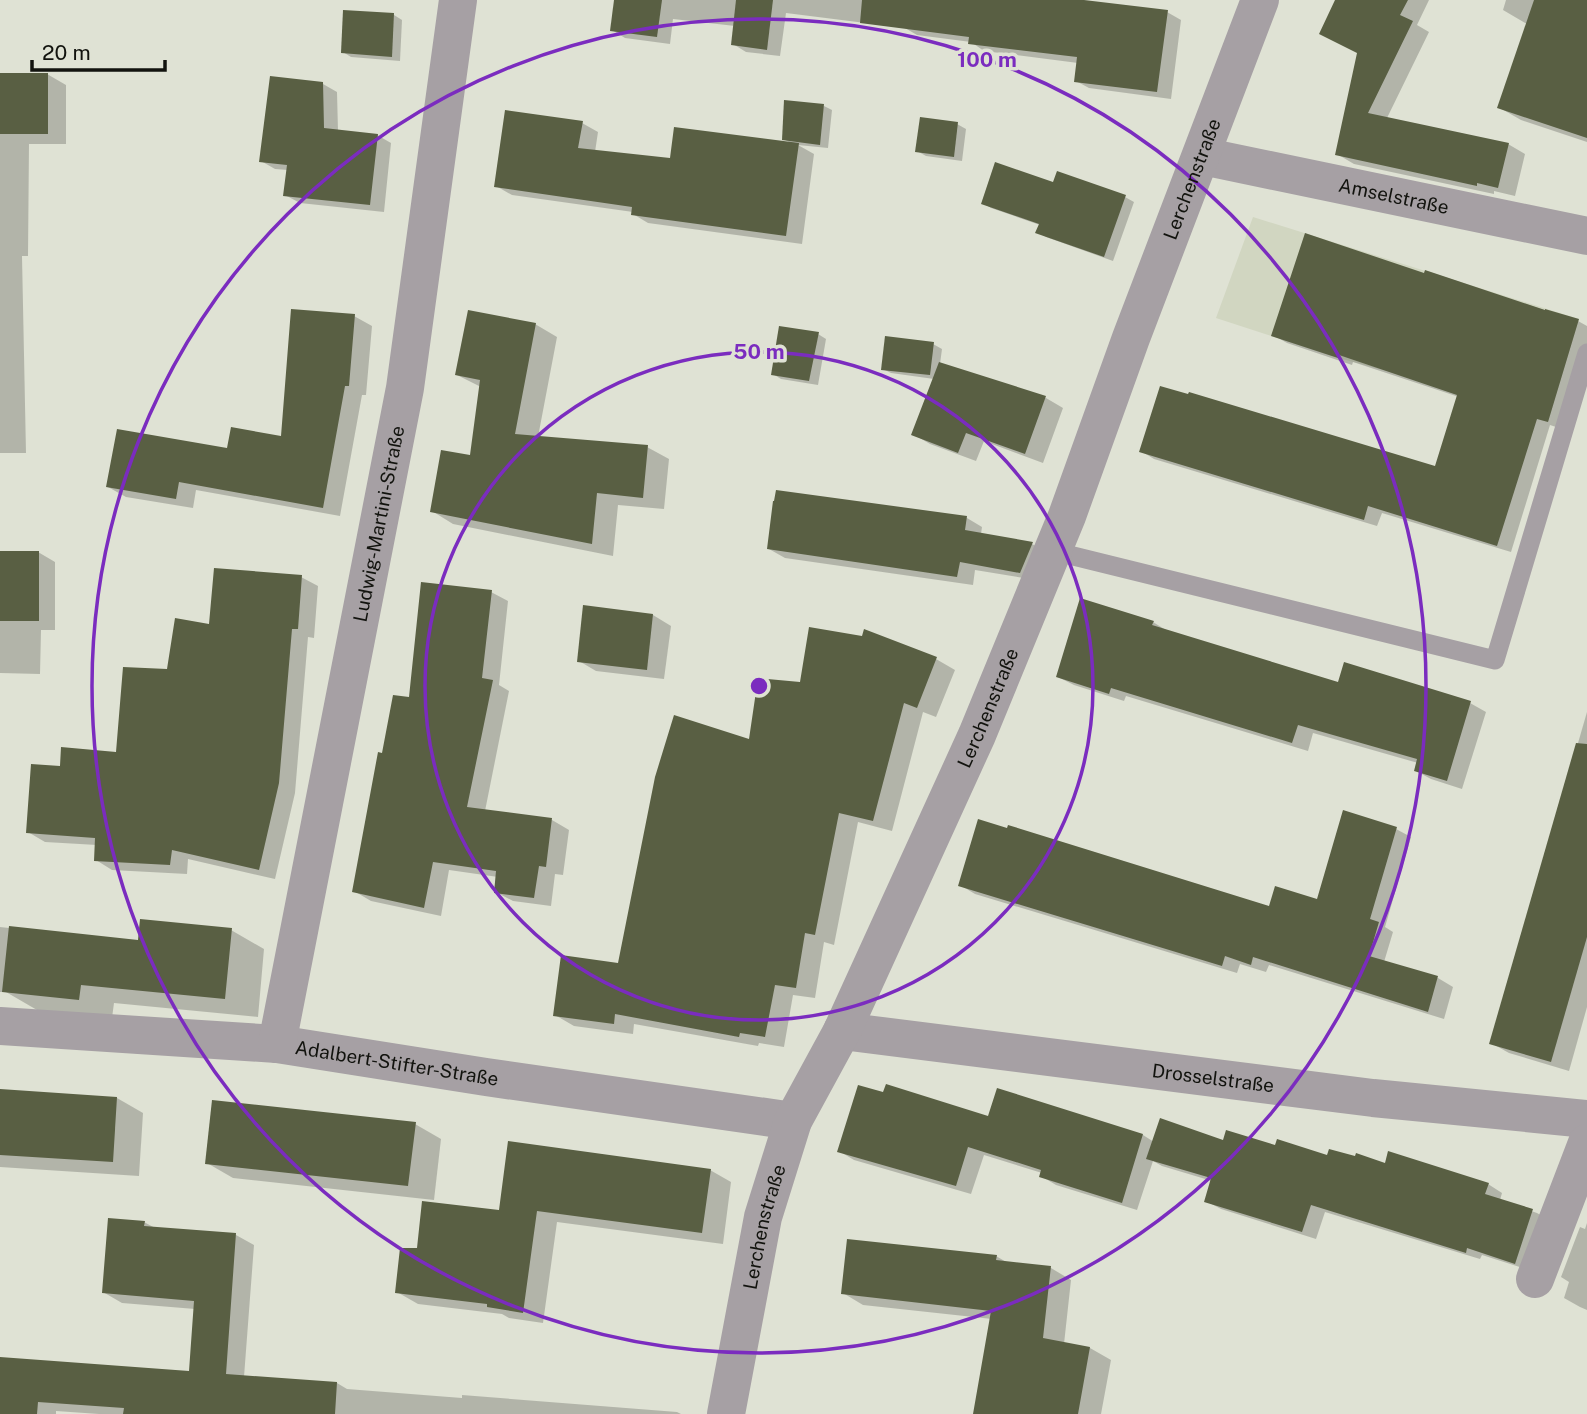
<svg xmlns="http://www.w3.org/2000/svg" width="1587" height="1414" font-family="'Public Sans',sans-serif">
	<rect width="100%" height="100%" fill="#dfe2d4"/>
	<path fill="#d1d6c1" d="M1253,217L1579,319L1548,422L1485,404L1391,372L1338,358L1216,318Z"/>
	<g fill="#0003">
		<path d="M616,0H1074L1167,12L1181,20L1171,99L1089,88L1076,81L1078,63L984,51L971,42L917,35L905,28L786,13L780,56L746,52L733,44L735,26L673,19L670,44L625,38L612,30Z"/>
		<path d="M1337,0H1429L1417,25L1429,32L1387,118L1508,144L1525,154L1515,196L1494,191V194L1354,164L1337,154L1359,54Z"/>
		<path d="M1506,0H1587V142L1521,120L1500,108L1527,24L1503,10Z"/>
		<path d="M345,12L394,15L402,20L400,61L351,57L343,52Z"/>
		<path d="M0,74H47L66,85V144H29L28,256H22L26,453H0Z"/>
		<path d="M323,84L337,92L338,131L377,135L391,143L384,212L300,203L285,195L288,170L275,169L261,161Z"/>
		<path d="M824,106L832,110L828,148L798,145L814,154L802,244L648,223L633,214V212L512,195L496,186L582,123L598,132L595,152L672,159L792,144L784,139Z"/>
		<path d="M957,124L966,129L962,161L926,156L917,151Z"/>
		<path d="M1054,185L1125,197L1134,202L1113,261L1046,237L1037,232L1040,225L991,208L983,203Z"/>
		<path d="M1425,275L1578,321L1587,326V345L1562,429L1550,425L1511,552L1382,513L1377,526L1154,459L1141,451L1436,468L1459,397L1353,362L1352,365L1287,343L1273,335Z"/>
		<path d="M354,316L372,326L366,395H362L340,516L196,490L193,508L126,497L108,487L229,450L283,438Z"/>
		<path d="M535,324L557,337L538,437L647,447L669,459L664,509L618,505L613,556L453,524L432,511L472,457L481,387L457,375Z"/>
		<path d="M818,334L826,339L818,385L781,379L773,374Z"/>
		<path d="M933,344L942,349L940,364L1046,398L1063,408L1043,463L984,441L976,461L930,444L913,434L934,379L891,373L883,369Z"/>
		<path d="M777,492L967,518L982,527L981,534L1032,544L1047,552L1036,580L975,570L973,585L785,558L769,549Z"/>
		<path d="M0,552H38L55,562V630H41L40,674L0,673Z"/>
		<path d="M301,577L318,586L314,638L308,637L295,793L275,879L188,859L187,874L112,870L96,860L97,845L45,842L28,832L61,768L118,754L169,671L211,626Z"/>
		<path d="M491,592L508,601L499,685L509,691L485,811L552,820L569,830L563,875L555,874L551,906L513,901L496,892L498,877L449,870L441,916L371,901L354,891L384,755L411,700Z"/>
		<path d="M584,607L653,615L671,626L664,679L596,671L579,661Z"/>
		<path d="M1153,622L1169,632L1339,684L1345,664L1470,703L1486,712L1462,789L1431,779L1416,771L1418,763L1313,733L1308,751L1126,696L1124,701L1074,685L1058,677Z"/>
		<path d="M936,659L955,670L936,717L923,712L892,831L858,822L834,945L824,942L815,998L793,995L784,1047L759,1043L758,1046L634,1024L633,1034L574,1026L555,1015L619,965L751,741L801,684Z"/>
		<path d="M1587,712V1007L1569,1071L1509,1053L1491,1043Z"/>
		<path d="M1396,829L1411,837L1385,927L1393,932L1384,962L1438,978L1453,987L1444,1019L1269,965L1266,972L1240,964L1237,973L975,894L960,885L1270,908L1318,901Z"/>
		<path d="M0,927L139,942L231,930L264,949L258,1017L114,1003L112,1018L37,1010L6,992H0Z"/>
		<path d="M999,1090L1143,1135L1154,1142H1224L1276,1147L1488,1184L1502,1193L1500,1200L1537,1213L1551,1221L1532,1271L1482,1255L1480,1259L1325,1212L1316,1239L1221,1209L1206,1201L1212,1181L1162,1166L1153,1161L1137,1210L1056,1185L1041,1176L1042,1173L984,1155L971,1194L854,1160L839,1151L989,1118Z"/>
		<path d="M0,1091L117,1098L143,1113L139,1176L0,1167Z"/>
		<path d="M415,1124L441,1139L434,1200L233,1178L207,1163Z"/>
		<path d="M710,1170L731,1182L723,1244L557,1222L543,1323L509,1318L502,1314L418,1304L397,1292L419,1250L501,1212Z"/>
		<path d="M144,1222L155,1228L236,1235L254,1245L244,1377L337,1383L347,1389L462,1398V1395L677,1412L681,1414H99L56,1411V1414H0V1359L190,1373L195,1309L122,1303L103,1292Z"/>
		<path d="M1587,1223V1310L1580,1307L1564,1298L1569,1282L1561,1277L1580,1227L1585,1229Z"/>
		<path d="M996,1256L1008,1263L1051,1268L1071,1280L1064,1344L1090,1348L1111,1360L1101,1414H974L992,1319L863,1305L843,1293Z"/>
	</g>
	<g fill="#595f43">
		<path d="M614,0H662L657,37L610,31Z"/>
		<path d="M736,0H773L767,50L731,45Z"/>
		<path d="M862,0H1084L1168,10L1157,92L1074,82L1077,57L968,44L969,37L860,23Z"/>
		<path d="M1335,0H1408L1400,15L1413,21L1368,113L1509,143L1498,188L1477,183V186L1335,155L1357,53L1319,34Z"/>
		<path d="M1534,0H1587V138L1497,108Z"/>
		<path d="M343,10L394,13L392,57L341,53Z"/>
		<rect x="0" y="73" width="48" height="61"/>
		<path d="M270,76L323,82L324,128L378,134L370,205L283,196L287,165L259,162Z"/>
		<path d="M784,100L824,104L820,145L782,140Z"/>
		<path d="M505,110L583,121L578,148L670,158L674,127L799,143L786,236L631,215L632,207L494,187Z"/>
		<path d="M920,117L958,122L954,157L915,152Z"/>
		<path d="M995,162L1053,182L1057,171L1126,195L1104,257L1035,233L1039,224L981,204Z"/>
		<path d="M1305,233L1424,273L1425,270L1545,310V309L1579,319L1548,422L1537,419L1497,546L1368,506L1364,520L1139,452L1160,386L1188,394L1189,392L1435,466L1457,395L1339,355L1338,358L1271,336Z"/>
		<path d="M291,309L355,314L349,386H345L323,508L179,482L176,499L106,487L117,429L227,448L231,427L281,436Z"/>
		<path d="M468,310L536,323L515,434L648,445L643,498L597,493L592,544L430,512L441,450L470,455L480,380L455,375Z"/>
		<path d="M779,326L819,332L809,381L771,375Z"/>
		<path d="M885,336L934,342L930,375L881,370Z"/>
		<path d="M939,362L1046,396L1025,454L966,433L958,453L911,435Z"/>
		<path d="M776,490L967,516L965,530L1033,542L1020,573L960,562L957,577L767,549L773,501H774Z"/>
		<rect x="0" y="551" width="39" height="70"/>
		<path d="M214,568L302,575L298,629H292L279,783L259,870L172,850L170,865L94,861L95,838L26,833L31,764L60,766L61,747L116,752L123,667L167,669L175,618L209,624Z"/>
		<path d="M421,582L492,590L482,678L493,680L467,807L552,818L546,867L539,866L534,898L494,893L496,871L433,862L424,908L352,892L378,752L382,753L393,695L409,697Z"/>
		<path d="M1080,598L1154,621L1152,625L1338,682L1344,662L1471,701L1447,781L1414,771L1417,759L1298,725L1292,743L1111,688L1109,694L1056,677Z"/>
		<path d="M583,605L653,614L647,670L577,662Z"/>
		<path d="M809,627L862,636L864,629L937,657L917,708L904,703L873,821L839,813L815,935L805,933L796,988L775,985L765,1037L740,1033L739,1037L615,1014L614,1024L553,1016L561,955L618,963L655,777L674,715L749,739L758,678L800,682Z"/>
		<path d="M1576,743L1587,744V937L1551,1062L1489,1044Z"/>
		<path d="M1343,810L1397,827L1370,919L1379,922L1369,956L1438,976L1428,1012L1253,957L1251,965L1225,956L1222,966L958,886L978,819L1007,828L1008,825L1269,906L1275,886L1317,899Z"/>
		<path d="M140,919L232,928L225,999L81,985L79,1000L2,992L9,926L138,940Z"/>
		<path d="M886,1084L988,1116L997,1088L1143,1134L1122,1203L1039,1177L1041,1170L968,1147L956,1186L837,1152L858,1085L883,1092Z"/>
		<path d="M0,1089L117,1097L113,1162L0,1155Z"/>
		<path d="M212,1100L416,1122L408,1186L205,1164Z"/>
		<path d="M1160,1118L1223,1140L1226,1130L1275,1145L1277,1139L1327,1155L1329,1149L1355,1156L1356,1153L1385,1163L1388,1151L1489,1183L1485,1194L1533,1209L1515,1264L1467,1248L1466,1253L1311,1205L1302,1232L1204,1202L1211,1178L1146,1159Z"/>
		<path d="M508,1141L711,1169L702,1233L537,1211L523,1313L487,1307V1304L395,1293L400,1248H417L422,1201L499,1210Z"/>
		<path d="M108,1218L145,1221L144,1226L236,1233L226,1374L337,1382L335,1414H123L124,1408L38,1402L37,1414H0V1357L189,1371L194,1301L102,1293Z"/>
		<path d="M847,1239L997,1255L996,1260L1051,1266L1043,1338L1090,1347L1078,1414H973L991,1311L841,1294Z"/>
	</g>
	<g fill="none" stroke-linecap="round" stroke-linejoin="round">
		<path stroke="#a6a0a4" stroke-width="19" d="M1053,551L1495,660L1587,353"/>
		<g stroke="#a6a0a4" stroke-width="38">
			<path id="s1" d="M1202,156L1587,236"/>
			<path id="s2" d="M0,1026L277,1044L486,1077L793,1121"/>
			<path id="s3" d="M842,1031L1373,1098L1587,1119"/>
			<path id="s4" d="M277,1044L405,388L458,0"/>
			<path d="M1535,1279L1587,1143"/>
			<path id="s5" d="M726,1414L763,1217L793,1121L842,1031L977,735L1067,516L1131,338L1260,0"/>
		</g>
	</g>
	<g fill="none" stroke="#7b2cbf" stroke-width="3.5">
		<circle cx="759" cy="686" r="334"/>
		<circle cx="759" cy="686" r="667"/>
	</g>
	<g text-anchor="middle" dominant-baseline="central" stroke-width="7" stroke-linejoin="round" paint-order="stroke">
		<g font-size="19" fill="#12130e" stroke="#dfe2d4">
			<text stroke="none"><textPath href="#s5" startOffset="1325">Lerchenstraße</textPath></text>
			<text stroke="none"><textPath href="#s1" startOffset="196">Amselstraße</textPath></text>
			<text stroke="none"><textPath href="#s4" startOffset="530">Ludwig-Martini-Straße</textPath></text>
			<text stroke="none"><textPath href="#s5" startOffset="758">Lerchenstraße</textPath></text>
			<text stroke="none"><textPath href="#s2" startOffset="399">Adalbert-Stifter-Straße</textPath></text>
			<text stroke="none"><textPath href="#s3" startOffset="374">Drosselstraße</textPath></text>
			<text stroke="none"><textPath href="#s5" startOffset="191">Lerchenstraße</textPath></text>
		</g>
	</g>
	<circle cx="759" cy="686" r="10" fill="#7b2cbf" stroke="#dfe2d4" stroke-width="3.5"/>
	<g font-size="21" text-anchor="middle" font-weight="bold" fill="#7b2cbf" stroke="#dfe2d4" stroke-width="7" stroke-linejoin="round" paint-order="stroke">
		<text x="987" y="67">100 m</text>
		<text x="759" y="359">50 m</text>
	</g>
	<path d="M32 60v10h133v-10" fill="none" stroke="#12130e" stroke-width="3.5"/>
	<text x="42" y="60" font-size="21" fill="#12130e" stroke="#dfe2d4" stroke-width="5" paint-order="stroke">20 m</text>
</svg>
